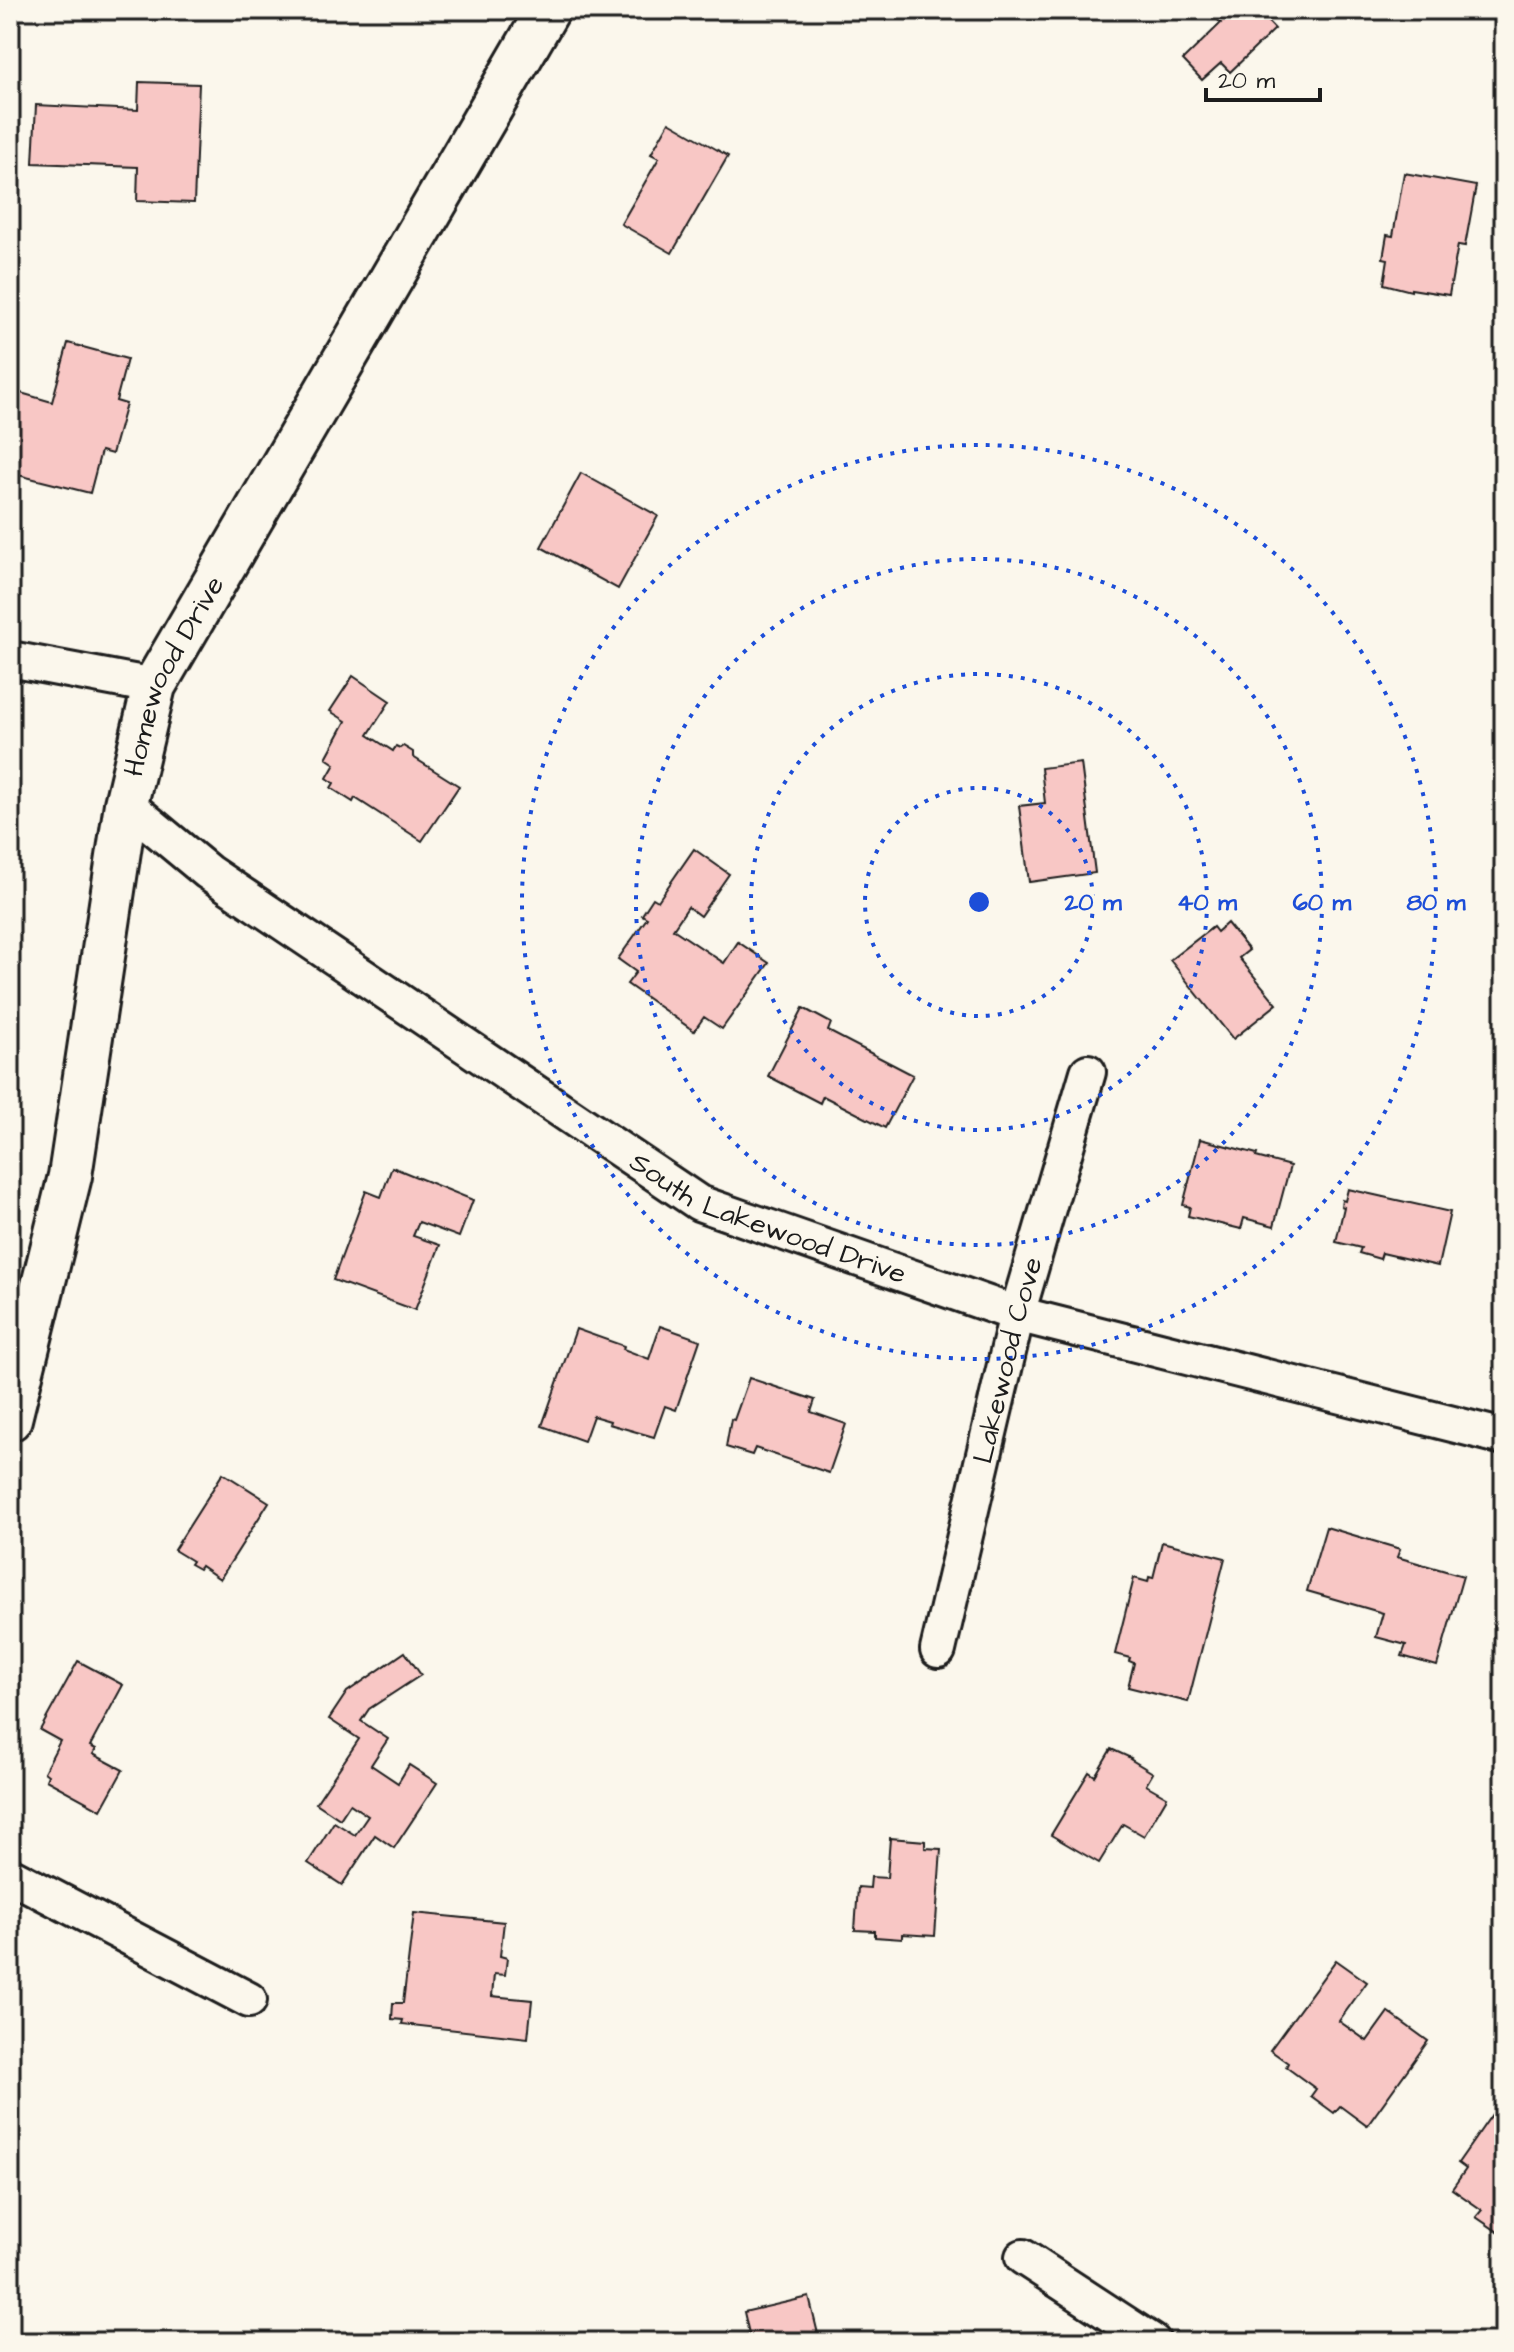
<svg xmlns="http://www.w3.org/2000/svg" width="1514" height="2352" font-family="'Architects Daughter',sans-serif">
	<rect width="100%" height="100%" fill="#fbf7ec"/>
	<filter id="ink" filterUnits="userSpaceOnUse"><feTurbulence type="fractalNoise" baseFrequency=".0125" numOctaves="2"/><feDisplacementMap in="SourceGraphic" scale="16" xChannelSelector="R" yChannelSelector="G"/><feConvolveMatrix kernelMatrix="1 2 1 2 8 2 1 2 1" color-interpolation-filters="sRGB"/></filter>
	<g filter="url(#ink)">
		<g fill="#f8c7c5" stroke="#1c1c1c" stroke-width="2">
			<path d="M1208,10H1257L1275,29L1230,72L1221,63L1202,80L1183,60L1221,23Z"/>
			<path d="M139,82L199,84L194,203L137,201L138,167L33,163L36,105L138,110Z"/>
			<path d="M669,122L728,156L672,253L621,224L659,158L651,154Z"/>
			<path d="M1404,173L1476,186L1465,246L1458,245L1449,295L1411,289V291L1384,284L1388,259L1383,258L1387,235L1393,236Z"/>
			<path d="M68,343L127,359L116,401L126,404L112,454L101,451L90,493L10,473V405L14,391L52,402Z"/>
			<path d="M581,473L658,516L618,589L541,547Z"/>
			<path d="M353,676L390,701L368,735L393,751L396,746L400,748L403,746L413,752V757L459,786L422,841L355,798L353,802L331,788L334,783L327,778L335,764L326,758L346,721L330,711Z"/>
			<path d="M1081,763L1095,873L1029,882L1019,806L1045,803L1041,768Z"/>
			<path d="M694,849L729,874L700,916L688,907L673,929L724,963L738,942L769,963L722,1029L704,1017L694,1031L627,984L636,972L618,959L647,918L642,915L653,898L658,901Z"/>
			<path d="M1227,923L1249,950L1239,958L1277,1004L1233,1039L1170,960L1213,927L1217,932Z"/>
			<path d="M803,1008L831,1023L828,1031L913,1075L885,1128L823,1096L820,1103L768,1076Z"/>
			<path d="M1200,1139L1257,1154L1256,1157L1290,1166L1274,1226L1244,1218L1241,1229L1188,1216L1190,1207L1183,1205Z"/>
			<path d="M392,1167L473,1200L459,1237L419,1222L413,1236L440,1245L415,1310L333,1280L366,1191L381,1197Z"/>
			<path d="M1348,1189L1450,1212L1438,1266L1382,1253L1380,1259L1359,1253L1361,1248L1336,1242L1344,1207L1341,1206L1342,1200L1345,1201Z"/>
			<path d="M660,1326L700,1340L676,1410L665,1406L654,1437L609,1424L610,1421L593,1416L584,1441L542,1426L576,1329L624,1346L623,1349L649,1359Z"/>
			<path d="M749,1378L815,1400L811,1412L846,1424L829,1473L755,1448L752,1455L726,1447L731,1419L734,1420Z"/>
			<path d="M223,1473L269,1502L220,1579L201,1566L199,1569L190,1564L192,1561L174,1550Z"/>
			<path d="M1326,1527L1400,1549L1397,1557L1463,1576L1437,1666L1402,1656L1406,1645L1376,1637L1383,1613L1307,1591Z"/>
			<path d="M1162,1542L1225,1558L1188,1702L1128,1687L1134,1663L1129,1661L1130,1658L1115,1654L1134,1578L1148,1582L1149,1577L1153,1578Z"/>
			<path d="M405,1652L421,1675L369,1709L361,1721L388,1739L371,1765L398,1783L409,1765L437,1783L394,1848L375,1835L342,1885L308,1863L334,1822L355,1835L368,1816L350,1804L340,1819L316,1803L359,1739L329,1719L347,1692Z"/>
			<path d="M78,1661L123,1685L90,1746L96,1749L93,1754L123,1770L101,1810L46,1780L48,1775L44,1772L60,1741L40,1730Z"/>
			<path d="M1111,1749L1131,1758L1130,1759L1153,1773L1146,1785L1167,1797L1144,1836L1123,1824L1099,1863L1051,1835L1089,1772L1095,1776Z"/>
			<path d="M890,1838L925,1841V1848L941,1849L935,1936L902,1934V1939L875,1937V1931L855,1930L858,1887L870,1888L871,1877L887,1878Z"/>
			<path d="M414,1913L504,1922L500,1956L507,1958L505,1975L494,1974L492,1996L532,2000L528,2038L402,2024L403,2020L392,2019L393,2003H403Z"/>
			<path d="M1336,1960L1367,1982L1339,2021L1367,2041L1388,2012L1428,2041L1367,2126L1340,2106L1334,2113L1311,2096L1316,2089L1286,2067L1288,2063L1270,2050Z"/>
			<path d="M1504,2097V2236L1476,2217L1482,2210L1452,2189L1466,2169L1458,2163Z"/>
			<path d="M809,2297L819,2338L802,2342H738L737,2339L743,2337L744,2340L750,2338L744,2312Z"/>
		</g>
		<g fill="none" stroke-linecap="round" stroke-linejoin="round">
			<defs>
				<g id="minor">
					<path d="M10,659L154,686"/>
					<path id="s1" d="M126,804L208,872L699,1203L1017,1314L1504,1437"/>
					<path id="s2" d="M938,1650L1017,1314L1088,1072"/>
					<path d="M10,1875L249,2000"/>
					<path d="M1023,2257L1153,2342"/>
				</g>
				<g id="tertiary">
					<path id="s3" d="M10,1419L70,1176L126,804L154,686L548,10"/>
				</g>
			</defs>
			<use href="#minor" stroke="#1c1c1c" stroke-width="40"/>
			<use href="#tertiary" stroke="#1c1c1c" stroke-width="48"/>
			<use href="#minor" stroke="#fbf7ec" stroke-width="34"/>
			<use href="#tertiary" stroke="#fbf7ec" stroke-width="42"/>
		</g>
	</g>
	<g fill="none" stroke="#1d4ed8" stroke-width="4" stroke-dasharray="4 8">
		<circle cx="979" cy="902" r="114"/>
		<circle cx="979" cy="902" r="228"/>
		<circle cx="979" cy="902" r="343"/>
		<circle cx="979" cy="902" r="457"/>
	</g>
	<g text-anchor="middle" dominant-baseline="central" stroke-width="7" stroke-linejoin="round" paint-order="stroke">
		<g font-size="28" fill="#1c1c1c" stroke="#fbf7ec">
			<text stroke="none"><textPath href="#s3" startOffset="764">Homewood Drive</textPath></text>
			<text stroke="none"><textPath href="#s1" startOffset="768">South Lakewood Drive</textPath></text>
			<text stroke="none"><textPath href="#s2" startOffset="298">Lakewood Cove</textPath></text>
		</g>
	</g>
	<circle cx="979" cy="902" r="12" fill="#1d4ed8" stroke="#fbf7ec" stroke-width="4"/>
	<g font-size="24" text-anchor="middle" font-weight="bold" fill="#1d4ed8" stroke="#fbf7ec" stroke-width="7" stroke-linejoin="round" paint-order="stroke">
		<text x="1093" y="910">20 m</text>
		<text x="1207" y="910">40 m</text>
		<text x="1322" y="910">60 m</text>
		<text x="1436" y="910">80 m</text>
	</g>
	<rect width="1514" height="2352" fill="none" stroke="#fbf7ec" stroke-width="40"/>
	<rect x="20" y="20" width="1474" height="2312" fill="none" stroke="#1c1c1c" stroke-width="3" filter="url(#ink)"/>
	<path d="M1206 88v12h114v-12" fill="none" stroke="#1c1c1c" stroke-width="4"/>
	<text x="1218" y="88" font-size="24" fill="#1c1c1c" stroke="#fbf7ec" stroke-width="6" paint-order="stroke">20 m</text>
</svg>
